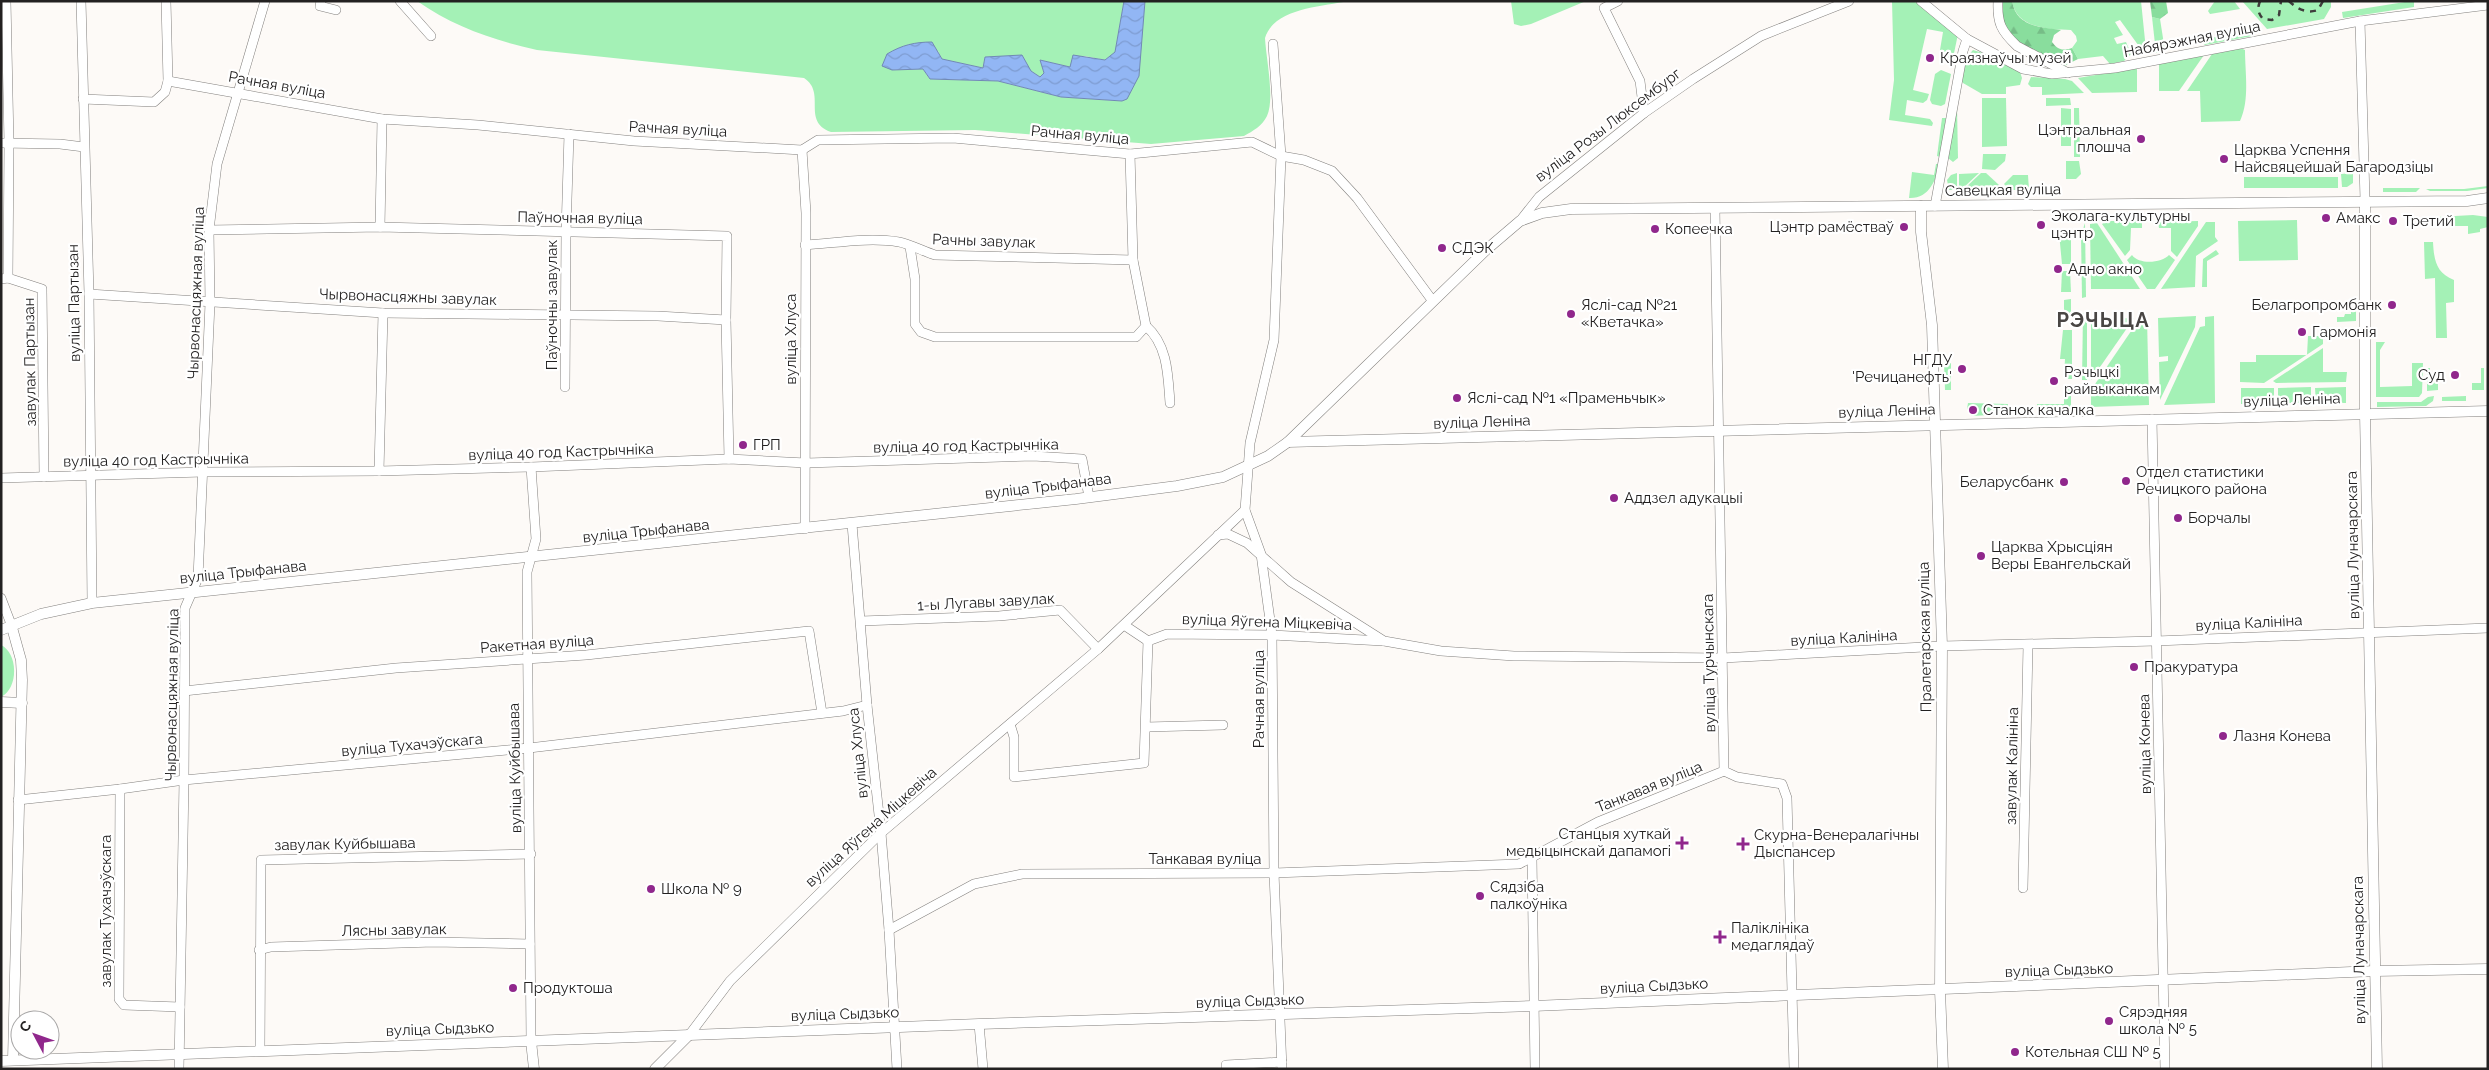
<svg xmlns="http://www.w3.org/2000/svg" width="2489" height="1070" font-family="Raleway,sans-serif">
	<defs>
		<pattern id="forest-firs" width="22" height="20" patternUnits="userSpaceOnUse" patternTransform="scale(1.25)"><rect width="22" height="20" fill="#89dd9d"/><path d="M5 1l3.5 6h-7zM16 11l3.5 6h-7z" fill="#76bd87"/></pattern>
		<pattern id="water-waves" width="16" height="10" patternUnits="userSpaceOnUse" patternTransform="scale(1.25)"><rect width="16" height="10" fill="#92b6f4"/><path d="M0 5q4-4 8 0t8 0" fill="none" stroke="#7e9cd1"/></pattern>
	</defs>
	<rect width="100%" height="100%" fill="#fdfaf7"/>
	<g fill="#a4f1b6">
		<path d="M417,1H1124L1115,53L1105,60L1084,56L1070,67L1040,60L1044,73L1040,77L1031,71L985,57L983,68L941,59L938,51L892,70L923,69L930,79L998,81L1061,97L1121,101L1142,24L1145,1H1348C1321,7 1274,8 1265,38C1266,58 1275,99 1267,116C1262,126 1253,131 1244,136L1151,144L975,130L831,132C801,121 827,93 804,78L537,50C493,40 454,27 417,1Z"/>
		<path d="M1511,1H1586L1531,24L1521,26L1514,24Z"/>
		<path d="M1892,1H1913L1924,6L1958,34L1953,58L1943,57L1940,50L1943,32L1927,29L1913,90L1929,94L1927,100L1923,103L1907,100L1905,115L1930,119L1933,123L1932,126L1889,120L1894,80Z"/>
		<path d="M2012,1H2141L2146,50L2141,49L2120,20L2115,22L2123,35L2114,38L2117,44L2126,42L2131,54L2124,61L2110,64L2103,56L2078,59L2072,48L2077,41L2076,36L2071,30C2049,30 2016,28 2012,1Z"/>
		<path d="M2215,1H2234L2240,9L2210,14L2208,11Z"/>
		<path d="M2242,1H2331V7L2324,19L2267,29Z"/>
		<path d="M2411,1H2414V7L2343,18L2342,12Z"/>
		<path d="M2152,17L2160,19L2165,51L2156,53Z"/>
		<path d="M2249,30L2253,31L2252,36L2205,45L2203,43L2207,39Z"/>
		<path d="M2238,47L2245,50C2245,73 2250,100 2240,121L2201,122L2200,91H2187L2212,54Z"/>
		<path d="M1973,50L1996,57L2020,72L2022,78L2020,85L2006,87V94H1982L1963,83L1962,81L1966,58Z"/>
		<path d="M2204,55L2179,91H2159V63Z"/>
		<path d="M2137,68V92L2092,93L2078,78Z"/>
		<path d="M1941,70L1951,74L1945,104L1941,106L1932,104L1930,100L1935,74Z"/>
		<path d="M2031,77L2065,79L2072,81L2084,93L2042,95V87H2031L2028,84Z"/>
		<path d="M1982,98H2006L2007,146L1982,147Z"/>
		<path d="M2046,98H2070L2071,105L2046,106Z"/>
		<path d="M1957,107L1958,158L1953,162L1948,158Z"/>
		<path d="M2061,108L2071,109V146H2061Z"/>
		<path d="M2074,108H2079L2080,157H2074Z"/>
		<path d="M1942,118H1946L1940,157L1937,156Z"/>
		<path d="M1983,154H2006L2005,161L1995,170L1982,169Z"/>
		<path d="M2066,161H2079L2081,174L2076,179H2066Z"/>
		<path d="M1936,164H1940C1936,180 1929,199 1909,198L1912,172L1934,175Z"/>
		<path d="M1957,173V190H1949L1947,180L1951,175Z"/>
		<path d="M1979,173L1961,190H1959V174Z"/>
		<path d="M1981,173H1986L1999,185L1994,191L1963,190Z"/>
		<path d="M2353,173V183L2347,187H2342L2341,174Z"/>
		<path d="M2013,175H2028L2029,190H2010L2004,184Z"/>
		<rect x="2244" y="177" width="94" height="11"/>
		<path d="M2488,186V188L2467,191H2430L2426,189H2464Z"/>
		<path d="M2383,188H2420L2416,192H2383Z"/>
		<path d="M2473,215L2488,217V227L2480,229V232L2468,234V226H2444L2437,217Z"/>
		<path d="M2297,220L2298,260L2239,261L2238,221Z"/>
		<path d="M2106,221H2142V228H2131L2130,250L2125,256L2102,224Z"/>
		<path d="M2198,221V226L2177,257L2171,251V228H2159L2158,222Z"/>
		<path d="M2206,222H2215V237L2218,241L2196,256L2195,287L2161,289Z"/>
		<path d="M2085,223L2086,297L2082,298L2081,235Z"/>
		<path d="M2097,223L2140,289H2091L2090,224Z"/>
		<path d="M2059,233H2071V264H2062Z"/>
		<path d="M2424,242H2433C2434,260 2436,273 2454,280V302L2446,303L2447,338H2436L2435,278L2425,279Z"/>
		<path d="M2216,250L2219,254L2207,261V287H2202L2203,259Z"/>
		<path d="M2132,255C2139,265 2162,263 2169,255L2175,260L2155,289H2147L2127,260Z"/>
		<path d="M2062,271H2070L2071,292H2061Z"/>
		<path d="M2071,299V317H2064V300Z"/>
		<path d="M2351,309H2356V321L2337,322V317H2344L2345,314H2351Z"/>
		<path d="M2083,313H2087V380H2082Z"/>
		<path d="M2196,316L2195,327L2160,400L2159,362L2168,361V356L2159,357L2158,318Z"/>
		<path d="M2214,316L2215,403L2164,405L2200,327L2205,326V317Z"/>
		<path d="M2134,318L2091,380V319Z"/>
		<path d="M2140,318H2147L2149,405L2091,407V390Z"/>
		<path d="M2063,330H2072V379H2064L2065,359H2060Z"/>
		<path d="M2308,336H2323V344L2264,383L2240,382V362H2256V355H2307Z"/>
		<path d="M2376,342H2385L2380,350V387L2412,386V363H2423L2422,393L2419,397H2376Z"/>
		<path d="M2323,348V372H2347L2346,382L2276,383L2273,381Z"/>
		<path d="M1944,363H1951V390H1945Z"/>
		<path d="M2427,368H2430V382L2438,383V390L2427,391Z"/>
		<path d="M2481,368H2484V390H2472V383H2481Z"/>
		<path d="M2064,387H2071V413L2037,412V404H2064Z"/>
		<path d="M2311,387V403H2278V388Z"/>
		<path d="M2346,387V403H2316L2315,388Z"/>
		<path d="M2241,388H2274V403L2241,404Z"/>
		<path d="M2434,396L2433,401L2426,406L2377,407V402H2421L2428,397Z"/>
		<path d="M2466,396V401H2442V397Z"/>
		<path d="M1968,403L2008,404L2007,414L1972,416L1967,409Z"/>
		<path d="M1,645C18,653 19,688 1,697Z"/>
	</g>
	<g fill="url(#forest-firs)">
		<path d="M2000,1H2012C2016,27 2041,27 2061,30L2054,35L2052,42C2058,50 2062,51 2072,48L2078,59L2064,66L2022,47L2000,23Z"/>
		<path d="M2150,1H2166L2168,13L2160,19L2152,17Z"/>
	</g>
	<path fill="url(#water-waves)" stroke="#7189b5" d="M1124,1H1145L1139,76L1127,99L1122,101L1061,97L998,81L930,79L923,69L892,70L882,66L887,54C902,45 915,42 932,42L942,59L983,68L985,57L1022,55L1031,71L1040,77L1044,73L1040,60L1070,67L1073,55L1105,60L1115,52Z"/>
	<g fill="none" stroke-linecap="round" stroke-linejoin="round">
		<defs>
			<g id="minor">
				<path d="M6,1L9,143L8,278"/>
				<path d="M81,1L89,294L92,603"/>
				<path d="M166,1L168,81"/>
				<path d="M321,1L320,6L336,10"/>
				<path d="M400,1L431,36"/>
				<path d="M1618,1L1604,8L1640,81L1644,113"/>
				<path d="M1921,1L1967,39L2023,69L2052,74L2115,68L2360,21L2488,5"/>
				<path d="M1998,1C1997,23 2001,31 2017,46L2068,73"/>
				<path d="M2360,21L2365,200"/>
				<path d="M1273,44L1281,156L1274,340L1250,443L1245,510L1261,554L1272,635L1274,873L1282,1069"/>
				<path d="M83,99L154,102L165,92L168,81L382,119L478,125L634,141L802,150L818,140L953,138L1130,154L1252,142L1281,156L1304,160L1332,171L1357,198L1432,300"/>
				<path d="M1,143L60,144L84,147"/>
				<path d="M802,150L806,213L805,529"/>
				<path d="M1935,206L1963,51L1967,39"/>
				<path d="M1715,209L1724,771L1737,777L1782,784L1787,798L1794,1069"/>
				<path d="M1520,221L1539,197L1644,113L1693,79L1761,36L1849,1"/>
				<path d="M380,227L382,119"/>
				<path d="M209,230L380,227L727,236L726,320L729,459"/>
				<path d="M805,245C836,243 869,237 899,242C907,243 925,252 935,255L1133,260"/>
				<path d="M910,247L915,279V324L921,332L935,337H1136L1146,326L1133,260L1130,154"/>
				<path d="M1,279L8,278L42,289L44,477"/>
				<path d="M89,294L383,313L658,316L726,320"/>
				<path d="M1146,326C1168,345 1168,376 1170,403"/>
				<path d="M565,387L566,232L569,134"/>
				<path d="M2152,419L2165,1069"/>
				<path d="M531,467L536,539L527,572L531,1041"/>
				<path d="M379,471L383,313"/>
				<path d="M1,478L203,472L379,471L531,467L729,459L806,463L1033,456L1082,459L1089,497"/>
				<path d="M852,524L867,705L881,833L889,930L897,1069"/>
				<path d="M1218,535L1228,534L1247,543L1291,582L1384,641L1441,651L1514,656L1723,658L1942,646L2156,641L2488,628"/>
				<path d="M1,598L11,624"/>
				<path d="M861,621L999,616L1060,610L1098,649"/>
				<path d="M1124,625L1148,641L1167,634L1272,635L1383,641"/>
				<path d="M184,691L396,668L586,655L809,631L822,713"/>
				<path d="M1010,724L1014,737V777L1144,763L1148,641"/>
				<path d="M1146,727L1223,725"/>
				<path d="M120,789L119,999L124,1005L180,1007"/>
				<path d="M18,800L120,789L184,780L529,748L843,711L867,705"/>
				<path d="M1532,858L1535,1069"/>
				<path d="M2023,888L2028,645"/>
				<path d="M889,930L974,884L1022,874L1274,873L1519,864L1598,822L1724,771"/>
				<path d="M259,950L271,947L434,942L530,944"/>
				<path d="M979,1024L983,1069"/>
				<path d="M690,1034L730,981L881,833L1098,649L1245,510"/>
				<path d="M260,1051L261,860L531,854"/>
				<path d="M179,1069L184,780L185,608L198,578L210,303L209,230L217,164L265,1"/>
				<path d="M1226,1069V1065L1282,1062"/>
			</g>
			<g id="tertiary">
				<path d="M2365,200V413L2377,1069"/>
				<path d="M1921,206V232L1932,325L1942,646L1940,990L1943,1069"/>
				<path d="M1288,442L2488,411"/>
				<path d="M11,624L21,660L22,680L13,1060"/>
				<path d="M1,630L41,614L92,603L1076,499L1177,486L1223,477L1268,456L1288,442L1486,250L1520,221L1542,213L1571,209L2467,201L2488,198"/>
				<path d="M1,702L22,703"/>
				<path d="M531,1041L534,1069"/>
				<path d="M1,1061L979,1024L1533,1006L2375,971L2488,969"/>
				<path d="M655,1069L690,1034"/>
			</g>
		</defs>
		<use href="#minor" stroke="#83807e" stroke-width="10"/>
		<use href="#tertiary" stroke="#83807e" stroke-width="11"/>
		<use href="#minor" stroke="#fff" stroke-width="9"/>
		<use href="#tertiary" stroke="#fff" stroke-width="10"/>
		<g stroke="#3f3d3c" stroke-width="2.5" stroke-dasharray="6 6" stroke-linecap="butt">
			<path d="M2260,1C2257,9 2258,13 2263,19L2272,20L2279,15L2281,1"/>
			<path d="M2289,1C2297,9 2307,14 2318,10L2323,1"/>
		</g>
	</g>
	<g fill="#90278c" stroke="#fff" stroke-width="2">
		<circle cx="1930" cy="58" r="5"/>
		<circle cx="2141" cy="139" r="5"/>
		<circle cx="2224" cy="159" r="5"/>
		<circle cx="2326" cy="218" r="5"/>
		<circle cx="2393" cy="221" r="5"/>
		<circle cx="2041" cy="225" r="5"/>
		<circle cx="1904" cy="227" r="5"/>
		<circle cx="1655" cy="229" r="5"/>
		<circle cx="1442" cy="248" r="5"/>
		<circle cx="2058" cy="269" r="5"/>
		<circle cx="2392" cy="305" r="5"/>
		<circle cx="1571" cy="314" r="5"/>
		<circle cx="2302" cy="332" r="5"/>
		<circle cx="1962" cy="369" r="5"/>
		<circle cx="2455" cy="375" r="5"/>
		<circle cx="2054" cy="381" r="5"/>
		<circle cx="1457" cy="398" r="5"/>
		<circle cx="1973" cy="410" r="5"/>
		<circle cx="743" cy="445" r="5"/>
		<circle cx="2126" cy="481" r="5"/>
		<circle cx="2064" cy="482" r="5"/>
		<circle cx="1614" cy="498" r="5"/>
		<circle cx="2178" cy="518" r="5"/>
		<circle cx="1981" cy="556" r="5"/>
		<circle cx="2134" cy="667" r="5"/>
		<circle cx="2223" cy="736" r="5"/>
		<path d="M1679.5 835.5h5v5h5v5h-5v5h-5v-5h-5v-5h5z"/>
		<path d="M1740.5 836.5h5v5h5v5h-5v5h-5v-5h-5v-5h5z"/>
		<circle cx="651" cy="889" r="5"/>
		<circle cx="1480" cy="896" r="5"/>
		<path d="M1717.5 929.5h5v5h5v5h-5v5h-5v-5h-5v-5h5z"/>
		<circle cx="513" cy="988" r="5"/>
		<circle cx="2109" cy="1021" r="5"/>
		<circle cx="2015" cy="1052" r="5"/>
	</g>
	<g text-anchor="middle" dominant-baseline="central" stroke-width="4.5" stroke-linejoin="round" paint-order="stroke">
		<g font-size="15" fill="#232121" stroke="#fff">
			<text transform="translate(2192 39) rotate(-11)">Набярэжная вуліца</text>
			<text transform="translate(277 85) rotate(10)">Рачная вуліца</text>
			<text transform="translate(1608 125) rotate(-37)">вуліца Розы Люксембург</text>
			<text transform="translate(678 129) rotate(3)">Рачная вуліца</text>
			<text transform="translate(1080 135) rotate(5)">Рачная вуліца</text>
			<text transform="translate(2003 190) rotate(-1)">Савецкая вуліца</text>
			<text transform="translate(580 218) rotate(1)">Паўночная вуліца</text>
			<text transform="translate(984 241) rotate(2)">Рачны завулак</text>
			<text transform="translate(196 293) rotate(-88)">Чырвонасцяжная вуліца</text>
			<text transform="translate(408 297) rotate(2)">Чырвонасцяжны завулак</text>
			<text transform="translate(74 303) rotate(-91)">вуліца Партызан</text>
			<text transform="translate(552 305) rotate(-90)">Паўночны завулак</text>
			<text transform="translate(791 339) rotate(-90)">вуліца Хлуса</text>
			<text transform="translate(30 362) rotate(-91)">завулак Партызан</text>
			<text transform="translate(2292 400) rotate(-2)">вуліца Леніна</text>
			<text transform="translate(1887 411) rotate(-2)">вуліца Леніна</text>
			<text transform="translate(1482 422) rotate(-2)">вуліца Леніна</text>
			<text transform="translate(966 446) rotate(-1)">вуліца 40 год Кастрычніка</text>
			<text transform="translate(561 452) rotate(-2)">вуліца 40 год Кастрычніка</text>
			<text transform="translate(156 460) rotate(-1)">вуліца 40 год Кастрычніка</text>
			<text transform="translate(1048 486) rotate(-7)">вуліца Трыфанава</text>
			<text transform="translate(646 531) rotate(-6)">вуліца Трыфанава</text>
			<text transform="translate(2353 545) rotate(-91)">вуліца Луначарскага</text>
			<text transform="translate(243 572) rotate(-6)">вуліца Трыфанава</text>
			<text transform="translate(986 602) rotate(-3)">1-ы Лугавы завулак</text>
			<text transform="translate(1267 622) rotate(2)">вуліца Яўгена Міцкевіча</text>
			<text transform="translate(2249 623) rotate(-3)">вуліца Калініна</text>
			<text transform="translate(1925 637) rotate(-91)">Пралетарская вуліца</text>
			<text transform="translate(1844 638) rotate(-3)">вуліца Калініна</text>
			<text transform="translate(537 644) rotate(-4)">Ракетная вуліца</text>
			<text transform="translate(1709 663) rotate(-91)">вуліца Турчынскага</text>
			<text transform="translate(172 695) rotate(-89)">Чырвонасцяжная вуліца</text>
			<text transform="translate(1259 699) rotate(-90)">Рачная вуліца</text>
			<text transform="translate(2145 744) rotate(-91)">вуліца Конева</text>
			<text transform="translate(412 745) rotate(-5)">вуліца Тухачэўскага</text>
			<text transform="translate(858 753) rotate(-96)">вуліца Хлуса</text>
			<text transform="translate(2012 766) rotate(-89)">завулак Калініна</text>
			<text transform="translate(515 768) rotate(-91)">вуліца Куйбышава</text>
			<text transform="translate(1649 787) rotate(-22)">Танкавая вуліца</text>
			<text transform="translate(871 827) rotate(-42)">вуліца Яўгена Міцкевіча</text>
			<text transform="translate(345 844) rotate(-1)">завулак Куйбышава</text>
			<text x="1205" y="859">Танкавая вуліца</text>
			<text transform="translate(106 911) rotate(-90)">завулак Тухачэўскага</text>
			<text transform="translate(394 930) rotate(-1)">Лясны завулак</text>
			<text transform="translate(2359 950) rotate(-91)">вуліца Луначарскага</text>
			<text transform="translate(2059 970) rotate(-2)">вуліца Сыдзько</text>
			<text transform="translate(1654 986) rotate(-3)">вуліца Сыдзько</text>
			<text transform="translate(1250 1001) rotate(-2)">вуліца Сыдзько</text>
			<text transform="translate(845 1014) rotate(-2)">вуліца Сыдзько</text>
			<text transform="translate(440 1029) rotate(-2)">вуліца Сыдзько</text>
		</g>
		<g font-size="15" fill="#232121" stroke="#fff" text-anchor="start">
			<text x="1940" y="58">Краязнаўчы музей</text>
			<text x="2131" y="130" text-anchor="end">Цэнтральная<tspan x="2131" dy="17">плошча</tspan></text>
			<text x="2234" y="150">Царква Успення<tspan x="2234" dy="17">Найсвяцейшай Багародзіцы</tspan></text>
			<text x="2051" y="216">Эколага-культурны<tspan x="2051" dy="17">цэнтр</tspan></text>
			<text x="2336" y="218">Амакс</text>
			<text x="2403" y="221">Третий</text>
			<text x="1894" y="227" text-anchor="end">Цэнтр рамёстваў</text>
			<text x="1665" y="229">Копеечка</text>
			<text x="1452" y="248">СДЭК</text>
			<text x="2068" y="269">Адно акно</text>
			<text x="1581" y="305">Яслі-сад №21<tspan x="1581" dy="17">«Кветачка»</tspan></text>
			<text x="2382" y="305" text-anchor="end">Белагропромбанк</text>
			<text x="2312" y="332">Гармонія</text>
			<text x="1952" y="360" text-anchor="end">НГДУ<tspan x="1952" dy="17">'Речицанефть'</tspan></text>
			<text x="2064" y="372">Рэчыцкі<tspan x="2064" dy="17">райвыканкам</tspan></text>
			<text x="2445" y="375" text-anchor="end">Суд</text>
			<text x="1467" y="398">Яслі-сад №1 «Праменьчык»</text>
			<text x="1983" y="410">Станок качалка</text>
			<text x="753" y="445">ГРП</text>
			<text x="2136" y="472">Отдел статистики<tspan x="2136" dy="17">Речицкого района</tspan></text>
			<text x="2054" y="482" text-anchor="end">Беларусбанк</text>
			<text x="1624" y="498">Аддзел адукацыі</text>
			<text x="2188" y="518">Борчалы</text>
			<text x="1991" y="547">Царква Хрысціян<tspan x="1991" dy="17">Веры Евангельскай</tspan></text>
			<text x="2144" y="667">Пракуратура</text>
			<text x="2233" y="736">Лазня Конева</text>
			<text x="1671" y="834" text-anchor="end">Станцыя хуткай<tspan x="1671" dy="17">медыцынскай дапамогі</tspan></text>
			<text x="1754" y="835">Скурна-Венералагічны<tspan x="1754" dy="17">Дыспансер</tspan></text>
			<text x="1490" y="887">Сядзіба<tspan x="1490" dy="17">палкоўніка</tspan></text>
			<text x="661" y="889">Школа № 9</text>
			<text x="1731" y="928">Паліклініка<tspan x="1731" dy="17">медаглядаў</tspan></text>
			<text x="523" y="988">Продуктоша</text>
			<text x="2119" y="1012">Сярэдняя<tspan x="2119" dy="17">школа № 5</tspan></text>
			<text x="2025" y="1052">Котельная СШ № 5</text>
		</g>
		<g font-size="20" font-weight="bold" letter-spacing="1" fill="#494644" stroke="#fff">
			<text x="2103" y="320">РЭЧЫЦА</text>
		</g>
	</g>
	<rect width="2489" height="1070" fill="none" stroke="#232121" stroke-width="5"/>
	<g transform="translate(35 1035) rotate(311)"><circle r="24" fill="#ffffff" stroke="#a7a6a6"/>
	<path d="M0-4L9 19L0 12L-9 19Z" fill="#90278c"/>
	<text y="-8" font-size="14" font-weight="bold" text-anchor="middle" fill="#232121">С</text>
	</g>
</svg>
